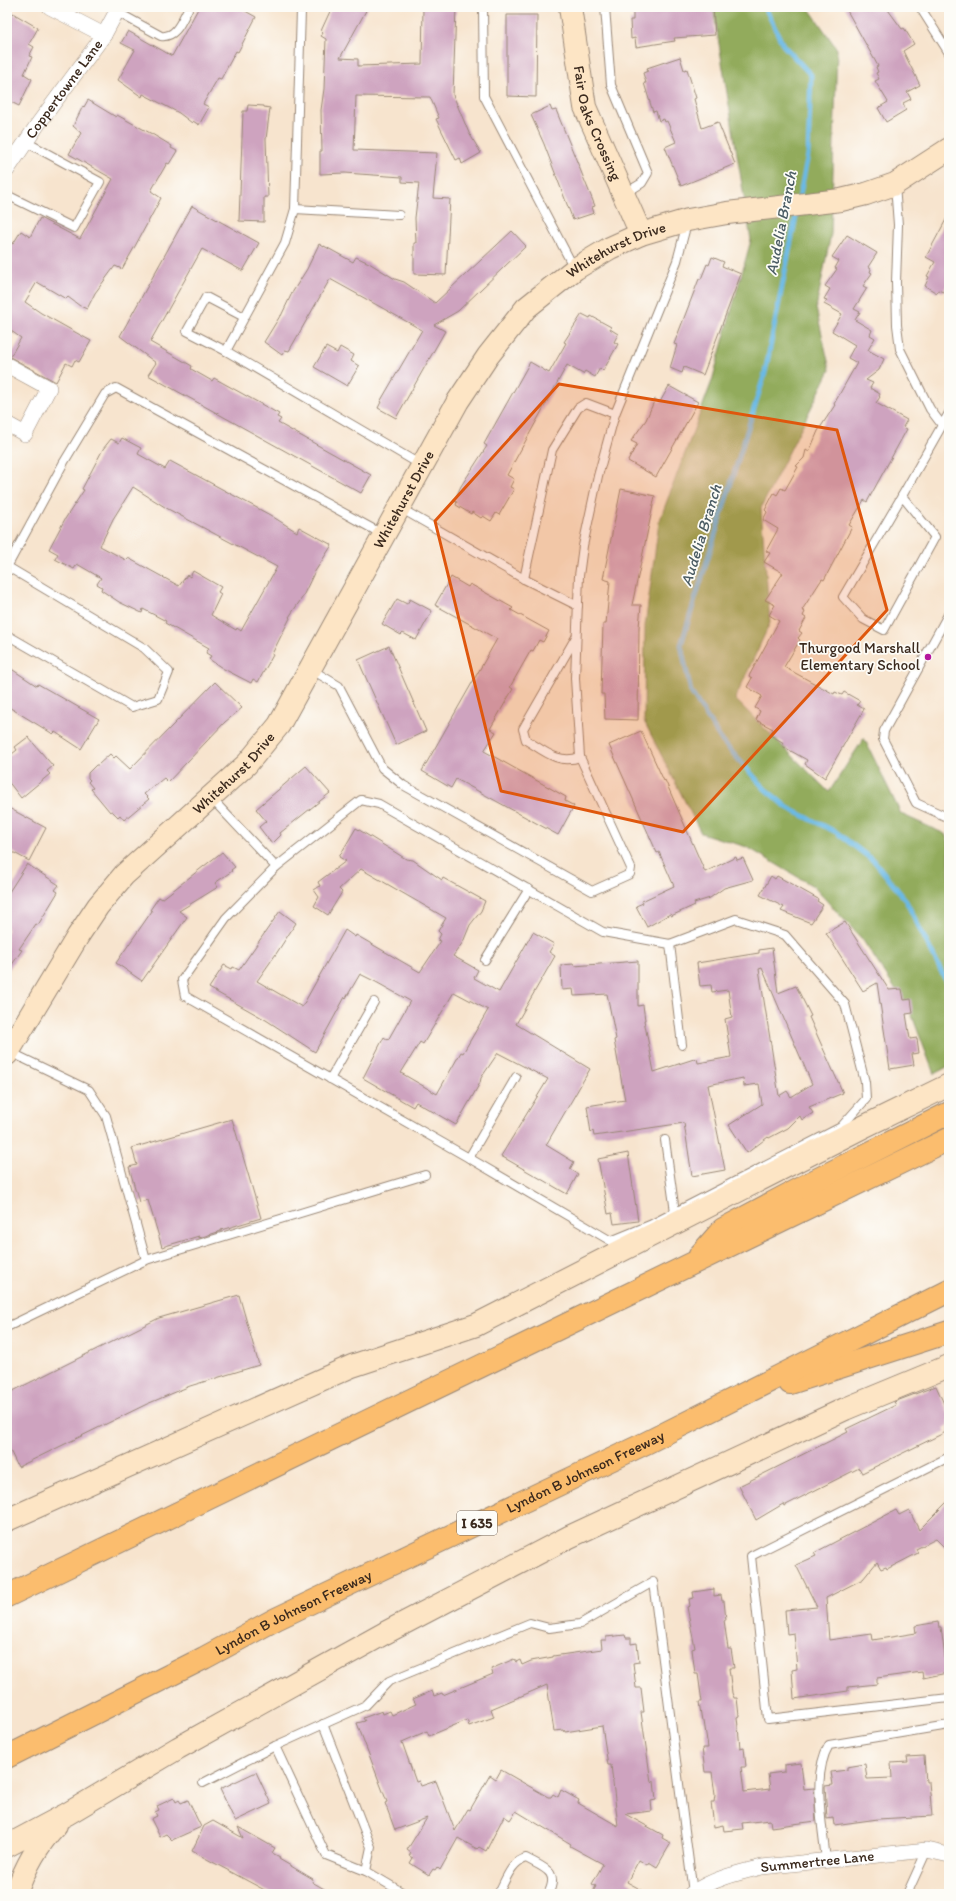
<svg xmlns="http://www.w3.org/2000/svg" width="956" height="1901" font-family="Itim,sans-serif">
	<rect width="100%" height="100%" fill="#fdfcf7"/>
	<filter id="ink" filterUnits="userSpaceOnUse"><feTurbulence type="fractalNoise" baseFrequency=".025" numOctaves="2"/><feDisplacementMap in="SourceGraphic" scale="8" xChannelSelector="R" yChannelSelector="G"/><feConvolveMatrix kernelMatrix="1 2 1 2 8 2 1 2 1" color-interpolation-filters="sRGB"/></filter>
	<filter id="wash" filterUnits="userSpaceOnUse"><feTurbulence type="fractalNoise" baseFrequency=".012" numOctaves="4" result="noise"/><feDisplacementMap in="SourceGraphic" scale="16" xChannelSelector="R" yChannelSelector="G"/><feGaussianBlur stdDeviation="0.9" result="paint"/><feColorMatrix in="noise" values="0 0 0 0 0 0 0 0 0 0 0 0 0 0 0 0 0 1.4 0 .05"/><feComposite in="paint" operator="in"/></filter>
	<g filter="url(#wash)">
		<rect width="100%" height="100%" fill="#f7e4ce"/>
		<path fill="#92ab5c" stroke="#666a3d" d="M713,7H808L837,49L831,234L816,308L830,370L761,508L770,623L735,699L829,792L864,738L901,814L945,834L949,843V1066L934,1074L911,1013L862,939L813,886L747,847L701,833L644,721L645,626L659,522L712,381L751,240Z"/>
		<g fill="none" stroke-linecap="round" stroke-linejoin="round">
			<g stroke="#6ab9e5" stroke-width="5">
				<path d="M765,7L783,45L811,75L808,155L799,199"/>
				<path d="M797,211L765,373L681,645L691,692L722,741L765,789L788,808L836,832L875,862L905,899L949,987"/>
			</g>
		</g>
		<g id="blocks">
			<g fill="#cea3bf" fill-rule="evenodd">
				<path d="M199,7H238L256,17L238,52L236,51L221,79L218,78L203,104L209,107L199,125L193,121L192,123L179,113L143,94L142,97L118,80L135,50L121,43L128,31L172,56Z"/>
				<path d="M332,7H368L340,58L358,59V66L422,64L423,7H456L453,95L469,133L481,153L462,164L460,158L456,160L436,119L439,118L430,97L356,96L354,150L437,153L433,198L450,199L446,275L414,274V243H416L415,218L419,183L402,182V177L345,173L320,174V151H322L321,110L324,89L326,39L321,36L323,33L321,31Z"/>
				<path d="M652,7H713L715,35L674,38L675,41L636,47L635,38L631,39L630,20H633V10Z"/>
				<path d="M845,7H886L902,29L904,28L914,44L903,51L920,85L907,92L911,99L903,103L906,110L886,122L878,108L888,102L875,81L879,79L876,73L878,72L876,67L878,66Z"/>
				<path d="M11,12L38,28L29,44L34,47L29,56L32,57L24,74L32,79L19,106L7,100V19Z"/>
				<path d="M507,15H537L536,97L507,96Z"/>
				<path d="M680,57L684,70L687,69L696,98L694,99L702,128L718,122L735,164L681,186L665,147L676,142L667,121L665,122L664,119L659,121L656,111L653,112L644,83H646L643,73L648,71L647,68Z"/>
				<path d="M88,100L116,117L117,115L152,134L172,146L171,148L177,151L169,164L167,163L151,191L161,198L134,248L122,269L115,266L95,293L87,309L80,306L68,297L66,299L37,282L25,302L41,313L91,341L79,362L75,360L72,366L66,363L56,382L10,357L21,338L7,328V240L13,244L21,231L30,237L40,218L80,239L113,179L69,154L81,133L73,126L83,106L84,107Z"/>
				<path d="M248,105L264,106V107L270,108L266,139L268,197H264V222L239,221L243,111H247Z"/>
				<path d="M550,106L552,111L556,110L595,206L592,207L594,213L573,220L544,144L531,115Z"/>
				<path d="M192,206L259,243L243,271L202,249L150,342L192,366L191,369L212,381L214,378L279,414L277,417L281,419L278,423L371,475L361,493L148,375L156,363L120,336Z"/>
				<path d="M949,214V281L943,292L938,290L937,293L925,286L929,277L927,276L935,262L926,257Z"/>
				<path d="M512,231L526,246L458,311L434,325L445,331L396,418L378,408L381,402H380L422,330L330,279L289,351L285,350L282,355L264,342L280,316H281L292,293L307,269L319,244L324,247V246L353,262L356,257L369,263L395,279L404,282L435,303Z"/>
				<path d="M847,235L877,253L868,267L871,269L870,272L872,273L863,286L867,288L854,309L860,312L855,320L872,330L870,335L875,338L868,350L884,359L879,370L866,380L873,383L870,388L880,394L879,396L880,397L876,403L907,420L903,427L907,429L867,502L864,500L849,525L852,527L824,580L822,579L802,610L805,612L803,616L806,618L799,631L802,633L798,638L800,640L784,667L834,694L835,692L842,695L844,692L860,701L857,705L864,709L825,778L805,764L807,760L782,746L784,743L770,735L773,729L756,720L760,711L755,708L762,696L747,687L752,678L749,676L779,621L769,615L775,605L765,600L783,573L764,562L770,553L766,551L778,529L763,520L767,512L765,510L774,493L777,495L781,488L785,490L798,467L796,466L804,458L806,450L809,452L818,431L835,405L834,404L857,363L848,358L855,345L832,331L842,314L824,304L827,300L824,299L830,289L825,286L837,269L835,268L839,261L832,257Z"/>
				<path d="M712,257L724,262L722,266L741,274L703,375L684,367L682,373L670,368L677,345L674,344L699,279H701L707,264L709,265Z"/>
				<path d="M582,314L590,318L591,316L611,327L610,329L618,334L614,342L618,344L603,371L600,368L595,377L585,371L583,374L567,365L507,475L514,479L510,487L514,489L499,515L496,513L491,521L483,516L481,518L472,512L471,514L456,505L457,502L454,501L461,486L487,446L484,444L530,362L549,373L566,343L564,342Z"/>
				<path d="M326,347L337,353L340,347L354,355L351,361L359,366L347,386L314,367Z"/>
				<path d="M669,386L698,402L656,477L628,461L637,444L631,441L646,420L655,399L660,402Z"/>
				<path d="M122,438L141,448L138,454L165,469L170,461L270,515L297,532L299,527L332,545L314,573L302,598L289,617L290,618L272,654L273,655L258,682L253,679L251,683L222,668L209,659L211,656L206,653L209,648L165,623L166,621L143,609L142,613L119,602L101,590L102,587L97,584L101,578L77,564L74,569L55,559L58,554L49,549L65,519L84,490L82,489L103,449L111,439L119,443ZM133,487L168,509L277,567L241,631L237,628L236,630L211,615L221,594L218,592L221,587L193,571L190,577L187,575L179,586L128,558L126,560L100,546L113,519Z"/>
				<path d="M621,489L655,496L632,605H641L639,627L638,720L605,719L604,694H601L603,624H606L610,581L603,579Z"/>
				<path d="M451,577L468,587L470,584L513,608L511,610L549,631L543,642L539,640L533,651L531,650L510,687L513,689L490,729L496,732L484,751L566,797L565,801L574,806L558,835L456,779L451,788L422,771L497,639L435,605Z"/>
				<path d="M397,599L407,604L410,599L432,611L416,640L403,633L401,635L382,624Z"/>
				<path d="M389,646L426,731L396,745L358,660Z"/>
				<path d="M7,666L37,686L38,684L99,719L81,749L55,732L53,734L7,706Z"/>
				<path d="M215,682L242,708L225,722L168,782L164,778L144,794L149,799L124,820L120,815L118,817L112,811L110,812L91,789L93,788L88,782L90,780L88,778V773L96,765H98L110,754L114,758L116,756L130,769Z"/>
				<path d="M641,731L664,781L665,780L705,872L736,857L737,860L743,858L753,880L724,888L710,898L694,903L695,905L671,916L670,914L647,927L636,906L643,903L642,901L674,886L659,852L657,853L609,745Z"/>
				<path d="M28,737L53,766L47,771L50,774L21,798L7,780V758L17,750L15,747Z"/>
				<path d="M306,766L330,793L280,833L281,835L272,844L259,827L266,821L256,809Z"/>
				<path d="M7,807L46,828L29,861L7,849Z"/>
				<path d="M356,828L406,859L413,860L442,880L443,878L485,901L481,911L470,925L463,942L453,956L478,970L474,978L499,992L533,932L554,944L549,952L555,956L516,1024L590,1069L546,1145L574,1162L570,1169L578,1174L567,1194L501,1156L548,1079L498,1053L481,1078L480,1083L456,1125L416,1102L413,1107L363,1078L384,1037L388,1040L410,1001L376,982L360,974L346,998L345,997L315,1052L266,1020L209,988L224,965L232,969L233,967L239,970L280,911L296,923L276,954L257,981L302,1007L345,930L355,937L356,935L420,972L441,941L438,940L441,934L438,931L446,918L361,869L339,889L342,892L328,915L314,906L319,897L314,890L320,886L318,882L346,861L339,857ZM454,992L488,1010L463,1053L461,1052L437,1094L401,1073L420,1042L423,1044Z"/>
				<path d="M222,852L235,867L231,870L232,871L215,883L218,887L179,911L187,917L142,981L116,963L152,911L150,910L159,897L162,899Z"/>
				<path d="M27,864L59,885L55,890L58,892L38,925L36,924L19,949L22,950L7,972V895Z"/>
				<path d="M771,876L775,879L777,876L818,899L817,901L823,905L811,923L781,911L784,907L760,895Z"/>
				<path d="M845,922L889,990L902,989L904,1000L911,999L913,1013L906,1014L910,1039L917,1038L919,1053L912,1054L914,1065L890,1069L877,983L863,991L826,933Z"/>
				<path d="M772,948L778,993L796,986L811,1016L809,1017L843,1093L809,1107L813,1113L802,1120L800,1116L788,1128L769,1138L768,1137L747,1153L729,1125L762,1104L759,1084L744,1086L743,1078L708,1085L725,1170L692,1176L684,1123L594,1136L593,1131L591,1133L587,1106L625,1100L614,1040L616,1039L607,994L574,996L573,989L562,990L561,965L574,964V966L638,961V1006L643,1005L645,1020H644L654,1072L697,1058L698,1063L731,1057L725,1019L732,1017L728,990L712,992L711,985L700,986L697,963L759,953V950ZM762,968L812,1084L791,1097L787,1091L779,1096L759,969Z"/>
				<path d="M232,1119L261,1218L221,1230V1231L199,1238V1236L162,1247L148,1200L139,1202L129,1167L137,1165L132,1148Z"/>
				<path d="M628,1153L638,1221L614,1224L612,1213L608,1214L598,1159Z"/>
				<path d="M239,1295L259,1365L190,1386L147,1404L18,1467L7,1444V1394L159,1318Z"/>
				<path d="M936,1386L949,1415V1425L944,1428L946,1432L862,1473L859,1468L784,1506L783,1504L756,1520L739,1486L848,1432L846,1429L896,1405L894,1402Z"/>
				<path d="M949,1500V1552L936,1539L916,1549L918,1553L887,1569L886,1567L881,1569L877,1562L863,1579L826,1598L829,1640L872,1634L873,1640L916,1633L915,1626L938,1622L939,1627H941L947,1673L923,1678L922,1672L877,1678V1684L848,1687V1691L794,1699L792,1670L797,1669L794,1633L787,1634L785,1610L817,1607L796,1565L816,1556L814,1553L896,1510L899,1515L909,1510L919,1530Z"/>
				<path d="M714,1589V1596L721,1595L722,1601H724L726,1620H724L728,1649H731L734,1668H729L732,1693L734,1698H737L739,1716L737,1717L740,1748L744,1747L746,1767H741L744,1792L770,1789L768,1774L784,1772V1765L801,1763L804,1789L814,1788L816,1821L771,1827L770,1820L742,1823L743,1829L724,1831L723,1825L714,1827L711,1802H714L715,1795L712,1772H705L702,1748H708L704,1721H702L699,1702H702L698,1674H695L692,1649L695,1648L687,1607L690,1606L689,1599L694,1598L693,1592Z"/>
				<path d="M625,1635L626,1638H631V1644L637,1643L639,1662L633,1663L636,1688H641L644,1712H641L651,1782L654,1781L656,1800L651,1801L652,1811L625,1814L663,1835L662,1838L671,1843L657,1867L649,1862L647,1865L639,1860L627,1882L649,1894H592L596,1886L592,1884L603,1864L570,1846L571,1844L516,1811L510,1820L504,1816L486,1851L479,1847L477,1849L458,1838L440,1870L437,1867L435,1870L433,1869L429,1875L410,1863L413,1858L409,1856L411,1853L407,1850L427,1818L395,1830L385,1803L387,1802L357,1723L365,1721L363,1718L382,1711L383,1714L390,1711L392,1715L416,1704L413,1699L432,1691L434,1696L442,1693L443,1695L493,1674L491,1669L514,1659L516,1662L520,1660L522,1665L531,1661L553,1657V1656L602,1649L601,1640H606V1637ZM547,1685L554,1731L564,1730L565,1732L602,1726L608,1765H611L618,1826L578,1803L579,1800L561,1790L558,1797L553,1794L551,1797H548L501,1770L496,1779L490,1775L470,1810L468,1809L455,1831L436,1781L421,1786L419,1781L416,1782L402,1742L427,1731L429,1736L467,1720L469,1726L494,1717L491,1709Z"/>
				<path d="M924,1756L926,1782H929L932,1816L878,1819L834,1825L833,1818L827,1819L825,1786L833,1785L831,1772L847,1770V1767L865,1764L867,1779L892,1778L891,1763L908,1762L907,1757Z"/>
				<path d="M256,1772L271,1804L235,1821L220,1789Z"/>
				<path d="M174,1798L176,1802L179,1800L181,1803L188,1800L201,1827L172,1840L166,1834L160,1837L151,1819L157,1816L155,1812L159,1810L157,1806Z"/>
				<path d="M213,1821L243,1838L238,1827L275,1848L272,1853L280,1857L279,1859L313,1879L312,1882L333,1894H272L192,1851L204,1826Z"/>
			</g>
		</g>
	</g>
	<g filter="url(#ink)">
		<use href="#blocks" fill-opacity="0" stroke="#998776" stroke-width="1"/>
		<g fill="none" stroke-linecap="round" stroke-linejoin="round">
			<defs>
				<g id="lane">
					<path d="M303,7L301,10L295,209L285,243L226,351L421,465"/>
					<path d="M483,7L484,96L574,268"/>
					<path d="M605,7L611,85L648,173L642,183L624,194"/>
					<path d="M920,7L949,53"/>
					<path d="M117,12L161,36C177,38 182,19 189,7"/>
					<path d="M895,185L898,225L896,282L897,325L900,349L930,409L942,425"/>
					<path d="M7,195L74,228L100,182L26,142"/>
					<path d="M295,209L399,215"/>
					<path d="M226,351L187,331L206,297L244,317"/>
					<path d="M902,496L935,537L884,630L863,619L843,597Z"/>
					<path d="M902,496L949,413"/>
					<path d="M400,508L524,579L578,606"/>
					<path d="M7,567L64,462L105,394L116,388L384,535"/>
					<path d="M524,579L552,450L578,408L586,403L615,414"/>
					<path d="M949,613L884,731L883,739L916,803L949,818"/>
					<path d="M7,635L132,707L158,699L169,672L144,648L8,567"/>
					<path d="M576,637L523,729L526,740C544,751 559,765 580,757"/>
					<path d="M312,670L339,686L382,768L403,785L592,891L630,874L631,868L580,757L575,678L579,576L583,546L598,476L615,414L677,261L687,223"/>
					<path d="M211,798L276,867"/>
					<path d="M361,800L379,804L603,932L670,944L736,919L785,935L845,1004L865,1082L866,1099L841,1127L650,1225L611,1241L469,1158L185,996L182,980L226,918L276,867Z"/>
					<path d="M670,944L682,1045"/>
					<path d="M485,960L529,889"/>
					<path d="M10,1052L89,1090L106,1116L146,1260"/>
					<path d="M330,1079L374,1002"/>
					<path d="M665,1140L675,1212"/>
					<path d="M469,1158L516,1077"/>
					<path d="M7,1327L146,1260L425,1175"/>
					<path d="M949,1457L751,1556L768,1719L949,1698"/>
					<path d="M323,1724L371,1847L366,1871L405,1894"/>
					<path d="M203,1783L275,1746"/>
					<path d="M826,1861C823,1827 811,1775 829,1745L949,1725"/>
					<path d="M366,1871L326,1855L275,1746L366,1705L389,1681L530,1623L549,1628L580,1624L653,1582L693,1893"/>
					<path d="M498,1894C505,1882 511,1861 526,1858C544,1868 560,1871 548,1894"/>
					<path d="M907,1894L927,1850"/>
				</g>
				<g id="street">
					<path d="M50,7L104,35"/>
					<path id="s1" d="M7,170L38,124L104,35L119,7"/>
					<path d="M7,365L49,388L25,434L7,424"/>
					<path id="s2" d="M691,1894C712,1879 737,1873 762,1867L927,1850L949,1855"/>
				</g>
				<g id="secondary">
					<path id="s3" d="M570,7L585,107L641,234"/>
					<path id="s4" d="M7,1054L78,936L98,906L124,875L247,764L279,725L458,401L488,356L526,308L575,269L610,248L641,234L688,220L727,213L841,200L866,194L895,184L949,149"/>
					<path d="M7,1520L352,1366L476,1325L863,1127L949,1085"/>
					<path d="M7,1846L67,1814L178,1748L385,1633L569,1537L845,1409L949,1366"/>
					<path d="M16,1894C25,1867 37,1845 56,1825"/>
				</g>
				<g id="highway">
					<path d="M700,1255L723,1229L810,1183L949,1113"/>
					<path d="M790,1383L949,1332"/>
					<path d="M7,1596L949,1139"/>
					<path id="s5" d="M7,1757L204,1658L276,1619L646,1443L949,1291"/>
				</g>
			</defs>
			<use href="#lane" stroke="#998776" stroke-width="10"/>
			<use href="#street" stroke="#998776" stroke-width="16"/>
			<use href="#secondary" stroke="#998776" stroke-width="24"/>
			<use href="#highway" stroke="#998776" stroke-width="24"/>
			<use href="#lane" stroke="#fff" stroke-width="8"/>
			<use href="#street" stroke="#fff" stroke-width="15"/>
			<use href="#secondary" stroke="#fde5c5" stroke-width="22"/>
			<use href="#highway" stroke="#fbbd6e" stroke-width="22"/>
		</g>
	</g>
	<path fill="#df570d" fill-opacity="0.2" stroke="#df570d" stroke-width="3" stroke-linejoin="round" d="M559,384L837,430L887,610L683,832L501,791L435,521Z"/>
	<circle fill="#b5179e" stroke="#fdfcf7" stroke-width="1.5" cx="928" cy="657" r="4"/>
	<g text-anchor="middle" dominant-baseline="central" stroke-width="3.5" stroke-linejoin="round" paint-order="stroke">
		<rect fill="#fdfcf7" stroke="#75695f" stroke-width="1" x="457" y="1511" width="40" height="24" rx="3"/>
		<g font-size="14" font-weight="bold" fill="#3b2a1e">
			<text x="477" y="1523">I 635</text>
		</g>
		<g font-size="15" fill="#3b2a1e" stroke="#fdfcf7">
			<text stroke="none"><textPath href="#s1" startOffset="99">Coppertowne Lane</textPath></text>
			<text stroke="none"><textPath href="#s3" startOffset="120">Fair Oaks Crossing</textPath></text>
			<text stroke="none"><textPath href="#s4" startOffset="1024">Whitehurst Drive</textPath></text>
			<text stroke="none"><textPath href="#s4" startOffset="688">Whitehurst Drive</textPath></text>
			<text stroke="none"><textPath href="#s4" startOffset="364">Whitehurst Drive</textPath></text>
			<text stroke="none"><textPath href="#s5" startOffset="645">Lyndon B Johnson Freeway</textPath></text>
			<text stroke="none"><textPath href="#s5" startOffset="321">Lyndon B Johnson Freeway</textPath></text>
			<text stroke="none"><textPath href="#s2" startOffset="132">Summertree Lane</textPath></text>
		</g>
		<g font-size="15" fill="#3b2a1e" stroke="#fdfcf7" text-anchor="end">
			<text x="920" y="648">Thurgood Marshall<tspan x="920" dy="17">Elementary School</tspan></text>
		</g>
		<g font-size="16" font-style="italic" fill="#4b5c64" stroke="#fdfcf7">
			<text transform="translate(781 223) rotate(-79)">Audelia Branch</text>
			<text transform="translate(701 535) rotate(-73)">Audelia Branch</text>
		</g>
	</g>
	<rect width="956" height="1901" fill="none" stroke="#fdfcf7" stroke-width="24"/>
</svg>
